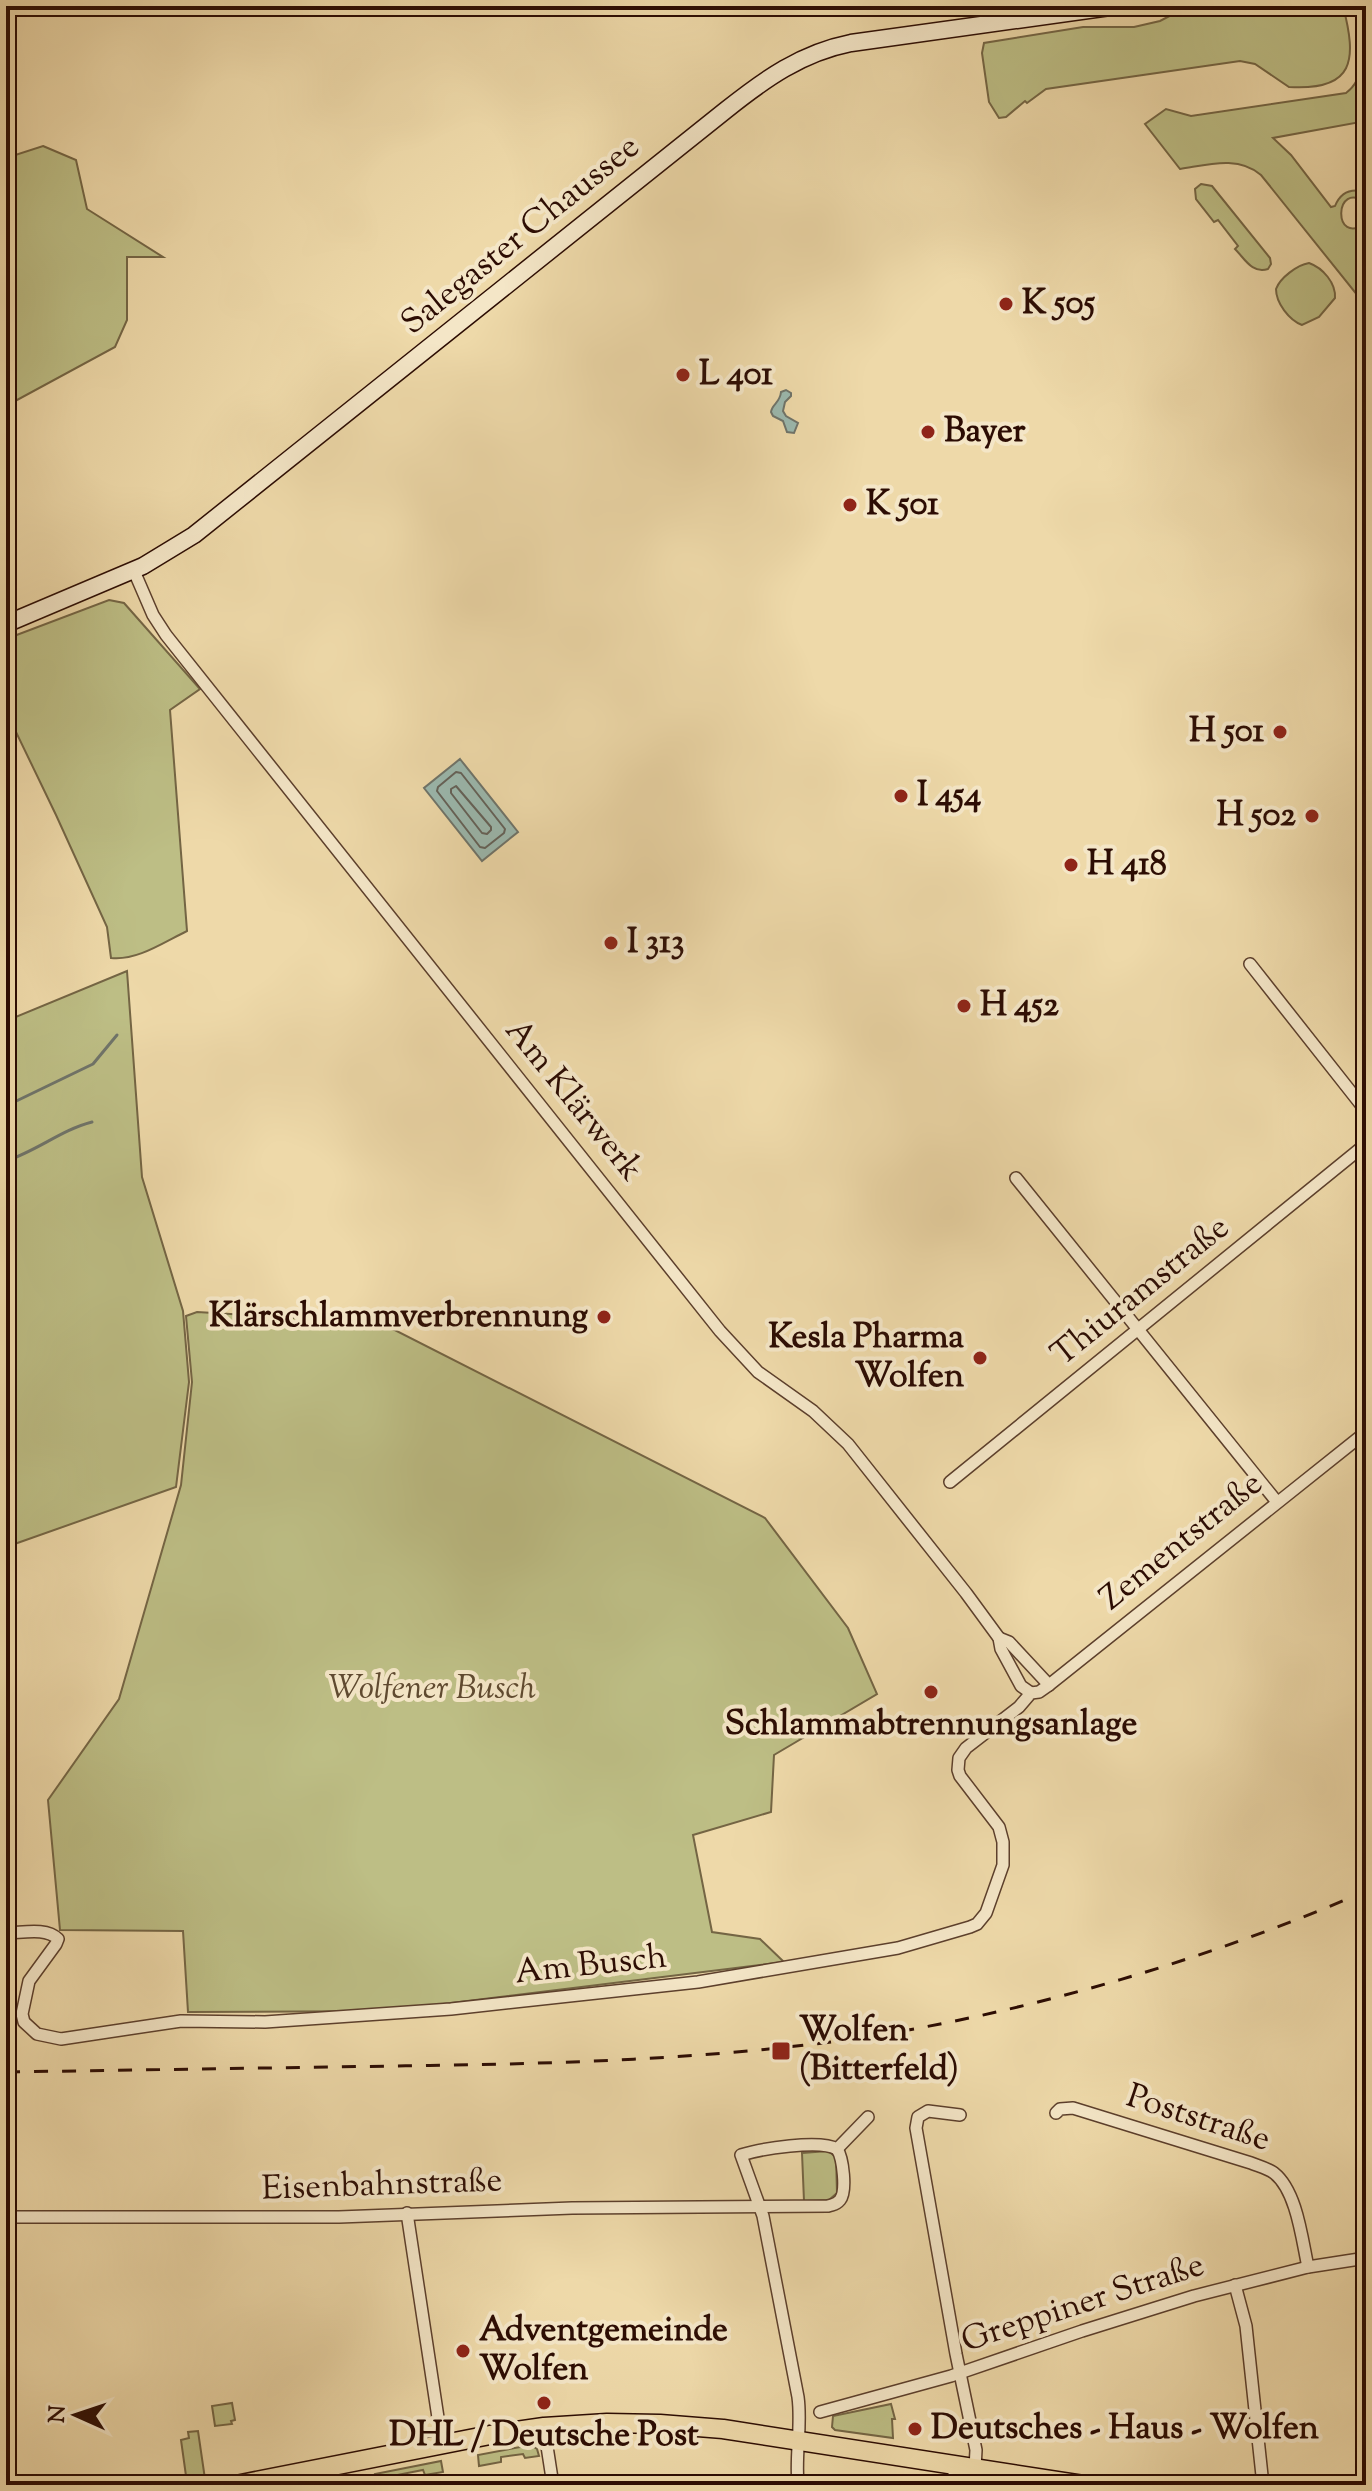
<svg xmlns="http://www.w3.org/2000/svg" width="1372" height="2491" font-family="'Sorts Mill Goudy',serif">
	<rect width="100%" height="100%" fill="#eed9a9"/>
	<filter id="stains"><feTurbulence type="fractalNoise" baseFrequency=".0025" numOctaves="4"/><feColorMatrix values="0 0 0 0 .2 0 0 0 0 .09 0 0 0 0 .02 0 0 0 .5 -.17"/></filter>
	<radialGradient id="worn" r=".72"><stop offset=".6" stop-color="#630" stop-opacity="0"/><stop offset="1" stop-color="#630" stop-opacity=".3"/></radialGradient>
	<g fill="#bdbe85" stroke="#746544" stroke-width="2">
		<path d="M1203,6H1343C1357,60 1355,91 1289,87L1255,64L1240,61L1046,89L1027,103L1025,101L1006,117L999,118L989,102L982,53L984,43L1083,27H1134L1160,21L1181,10Z"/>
		<path d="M1357,6H1366V121L1273,138L1291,155L1331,207L1335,206C1341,191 1352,188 1366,192V203C1334,178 1332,248 1366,223V233L1362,236L1359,242L1366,256V297L1358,296L1261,175C1238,155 1207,165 1180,169L1145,124L1166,109L1191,116L1346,93C1372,74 1359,35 1357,6Z"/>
		<path d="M43,146L76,160L87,209L163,257H127V320L115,347L6,406V158Z"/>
		<path d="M1201,184L1212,186L1270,258L1271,264L1268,269C1252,274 1245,259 1235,249L1238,246L1218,220L1214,222L1196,199L1195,189Z"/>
		<path d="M1309,263C1323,268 1336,283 1335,298L1319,317L1302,325C1289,320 1276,303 1276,289C1280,278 1297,265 1309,263Z"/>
		<path d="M109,600L124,603L200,689L170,710L187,931C164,942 137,961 111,958L107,927L56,815L16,732L6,718V639Z"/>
		<path d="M127,971L142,1177L183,1311L189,1382L176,1487L6,1547V1021Z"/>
		<path d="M197,1312L381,1323L765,1518L848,1628L877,1694L774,1755L771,1812L693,1835L712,1932L760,1939L784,1962L386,2011L188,2012L183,1931L60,1930L48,1800L119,1699L181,1485L192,1382L186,1316Z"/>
		<path d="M828,2151L836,2157L837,2193L829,2200L804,2201L802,2153Z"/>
		<path d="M232,2403L235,2420L231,2421L232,2424L215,2426L212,2406Z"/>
		<path d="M891,2404L895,2419H892L893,2438L835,2430L832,2427L833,2416Z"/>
		<path d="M198,2431L205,2479L187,2483L181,2440L189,2438L188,2432Z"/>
		<path d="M531,2445L537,2449L539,2456L525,2458L523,2454L501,2457V2462L479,2466L478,2455Z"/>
		<path d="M441,2461L443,2472L425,2475L423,2470L397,2475V2479L377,2483L375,2474Z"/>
	</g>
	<g fill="#9bb9af" stroke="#6f746a" stroke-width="2">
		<path d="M786,390L791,393V396L785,402L783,411L786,416L798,423L794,433L787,432L783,421L773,416L771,412C772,404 780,403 781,392Z"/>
		<path d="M460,759L518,832L482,861L424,788Z"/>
	</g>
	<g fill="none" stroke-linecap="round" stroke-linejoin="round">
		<g stroke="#646259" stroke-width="2">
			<path d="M456,772L461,773L505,829L504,833L485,848L480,847L437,791L438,787Z"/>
			<path d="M456,786L491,827V830L487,834L482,833L451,793V789Z"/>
		</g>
		<g stroke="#6f746a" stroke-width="3">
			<path d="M6,1106L93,1064L117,1035"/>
			<path d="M6,1161C37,1151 61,1130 92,1122"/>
		</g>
		<defs>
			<g id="minor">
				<path d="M134,571L153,615L166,635L720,1331L758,1372L813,1411L848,1444L966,1593L999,1638L1001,1649L1021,1686L1031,1693"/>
				<path d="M1250,964L1366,1111"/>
				<path d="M1016,1178L1277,1502"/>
				<path d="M950,1482L1366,1144"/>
				<path d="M999,1638L1009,1642L1049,1685"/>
				<path d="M6,1933C22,1933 46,1927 58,1939L56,1944L29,1981L22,2014L24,2022L37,2034L61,2039L181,2021L265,2022L451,2009L698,1982L898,1948L970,1927L977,1924L986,1913L1003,1865V1842L999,1827L960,1776L958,1770L959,1758L966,1748L1019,1707L1031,1693L1039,1692L1049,1685L1366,1432"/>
				<path d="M1056,2113L1060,2109L1073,2108L1251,2163C1258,2166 1267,2168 1274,2173C1297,2191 1302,2240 1308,2267"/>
				<path d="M960,2115L928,2111L918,2117L916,2128L956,2354L976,2450L975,2468"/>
				<path d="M407,2213L442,2444"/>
				<path d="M6,2217H339L572,2208L828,2206C834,2204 836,2205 840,2200C847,2191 843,2158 837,2149"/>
				<path d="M1235,2285L1246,2326L1263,2485"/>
				<path d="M820,2412L951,2376L1082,2331L1194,2296L1308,2267L1366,2258"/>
				<path d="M544,2427L553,2485"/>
				<path d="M322,2467L324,2485"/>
				<path d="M798,2485C795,2455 802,2426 798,2397L763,2216L741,2155C760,2149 820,2139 837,2149L868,2117"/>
				<path d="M953,2485L955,2465"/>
			</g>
			<path id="secondary" d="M6,624L143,566L194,535L726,110C765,79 801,53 851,43L1117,6"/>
			<path id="primary" d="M236,2485L495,2434L544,2427L607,2423L660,2424L723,2429L1083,2485"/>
		</defs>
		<use href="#minor" stroke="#5c3f2c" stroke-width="14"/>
		<use href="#secondary" stroke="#2c0c03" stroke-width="19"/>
		<use href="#primary" stroke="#2c0c03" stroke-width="21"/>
		<use href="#minor" stroke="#f4e6c7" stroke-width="11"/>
		<use href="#secondary" stroke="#f4e6c7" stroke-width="16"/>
		<use href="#primary" stroke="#eed9a9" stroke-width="18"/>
		<path stroke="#2c0c03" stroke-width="3" stroke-dasharray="14 14" stroke-linecap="butt" d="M6,2072C136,2070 265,2068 395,2066C548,2064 701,2060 853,2039C1024,2014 1207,1960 1366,1891"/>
	</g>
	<g fill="#8f2418" stroke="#f4e6c7" stroke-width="3">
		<circle cx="1006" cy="304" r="8"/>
		<circle cx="683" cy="375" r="8"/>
		<circle cx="928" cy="432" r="8"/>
		<circle cx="850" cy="505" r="8"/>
		<circle cx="1280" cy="732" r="8"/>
		<circle cx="901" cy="796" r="8"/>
		<circle cx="1312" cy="816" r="8"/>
		<circle cx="1071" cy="865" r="8"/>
		<circle cx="611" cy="943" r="8"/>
		<circle cx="964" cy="1006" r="8"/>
		<circle cx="604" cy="1317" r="8"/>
		<circle cx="980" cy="1358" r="8"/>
		<circle cx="931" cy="1692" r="8"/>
		<rect x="771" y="2041" width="20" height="20" rx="4"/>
		<circle cx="463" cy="2351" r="8"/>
		<circle cx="544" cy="2403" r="8"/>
		<circle cx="915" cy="2429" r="8"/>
	</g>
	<g text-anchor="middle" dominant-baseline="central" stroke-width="8" stroke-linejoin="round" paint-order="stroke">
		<g font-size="34" fill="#2c0c03" stroke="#f4e6c7">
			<text transform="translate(521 236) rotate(-39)">Salegaster Chaussee</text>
			<text transform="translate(573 1101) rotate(51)">Am Klärwerk</text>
			<text transform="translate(1141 1292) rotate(-39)">Thiuramstraße</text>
			<text transform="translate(1182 1542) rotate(-39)">Zementstraße</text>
			<text transform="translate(591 1966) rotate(-6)">Am Busch</text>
			<text transform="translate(1198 2119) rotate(18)">Poststraße</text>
			<text transform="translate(382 2186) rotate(-2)">Eisenbahnstraße</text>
			<text transform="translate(1083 2304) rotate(-18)">Greppiner Straße</text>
		</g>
		<g font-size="34" font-weight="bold" fill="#2c0c03" stroke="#f4e6c7" text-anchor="start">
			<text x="1022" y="304">K 505</text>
			<text x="699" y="375">L 401</text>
			<text x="944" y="432">Bayer</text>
			<text x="866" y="505">K 501</text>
			<text x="1264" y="732" text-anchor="end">H 501</text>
			<text x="917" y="796">I 454</text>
			<text x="1296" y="816" text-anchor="end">H 502</text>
			<text x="1087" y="865">H 418</text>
			<text x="627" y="943">I 313</text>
			<text x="980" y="1006">H 452</text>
			<text x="588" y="1317" text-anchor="end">Klärschlammverbrennung</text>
			<text x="964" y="1338" text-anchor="end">Kesla Pharma<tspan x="964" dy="39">Wolfen</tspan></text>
			<text x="931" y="1725" text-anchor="middle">Schlammabtrennungsanlage</text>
			<text x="799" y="2031">Wolfen<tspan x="799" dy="39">(Bitterfeld)</tspan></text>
			<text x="479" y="2331">Adventgemeinde<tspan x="479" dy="39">Wolfen</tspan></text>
			<text x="931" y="2429">Deutsches - Haus - Wolfen</text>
			<text x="544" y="2436" text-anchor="middle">DHL / Deutsche Post</text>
		</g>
		<g font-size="34" font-style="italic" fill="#5f4a30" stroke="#f4e6c7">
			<text x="432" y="1689">Wolfener Busch</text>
		</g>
	</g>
	<rect width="1372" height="2491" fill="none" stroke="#eed9a9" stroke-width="32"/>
	<rect x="8" y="8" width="1356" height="2475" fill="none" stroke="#2c0c03" stroke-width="4"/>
	<rect x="16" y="16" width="1340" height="2459" fill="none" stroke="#2c0c03" stroke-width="2"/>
	<g transform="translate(76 2415) rotate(273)" stroke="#f4e6c7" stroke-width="6" paint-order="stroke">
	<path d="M0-6L14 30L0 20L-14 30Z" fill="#2c0c03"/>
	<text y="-12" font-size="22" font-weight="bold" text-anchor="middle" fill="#2c0c03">N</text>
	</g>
	<rect width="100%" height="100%" filter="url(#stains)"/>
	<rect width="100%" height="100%" fill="url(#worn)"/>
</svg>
